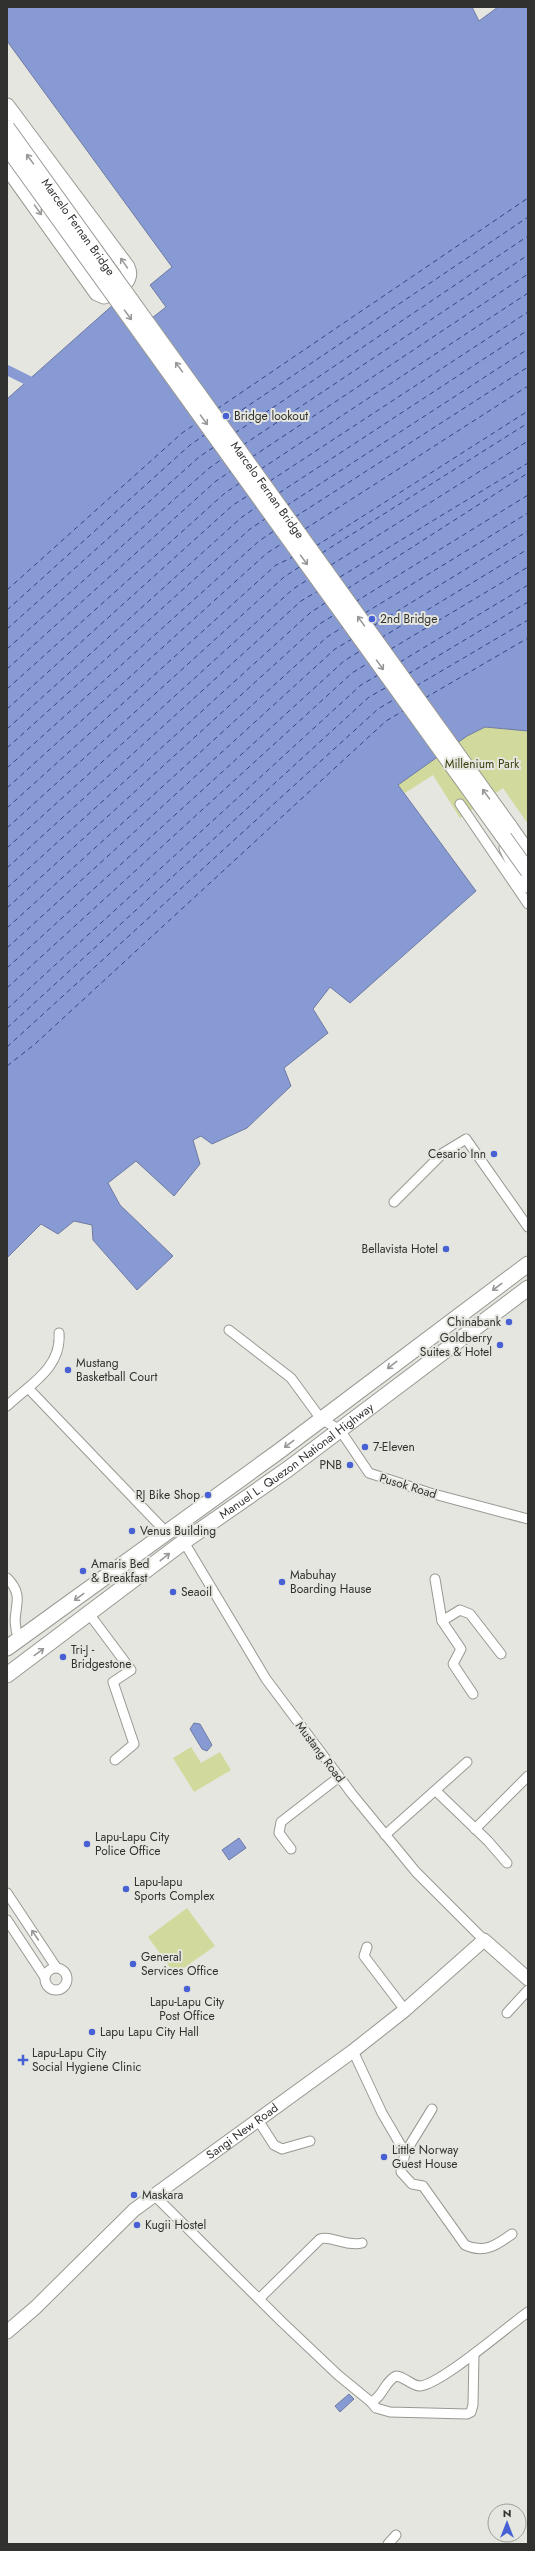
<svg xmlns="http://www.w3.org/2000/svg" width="535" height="2551" font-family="Jost,sans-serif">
	<rect width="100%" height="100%" fill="#e5e6df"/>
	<g fill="#d2d99c">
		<path d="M485,727L528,731V824L503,788L460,818L433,775L405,793L398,785L467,736Z"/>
		<path d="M191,1747L201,1763L220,1752L231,1770L194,1792L173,1758Z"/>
		<path d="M187,1908L215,1946L175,1974L148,1937Z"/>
	</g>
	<g fill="#889ad3" stroke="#6e7aa2">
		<path d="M7,7H472L479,21L498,7H528V731L485,727L467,736L398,785L476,891L350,1003L330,987L313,1009L328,1033L284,1068L291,1086L247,1128L212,1144L201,1136L193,1140L200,1164L174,1196L136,1161L108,1183L120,1205L173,1256L137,1290L93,1240L92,1225L74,1221L58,1234L41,1224L7,1258V399L123,296L143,325L166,307L150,285L172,267L7,41Z"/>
		<path d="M194,1723L200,1724L212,1745L207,1751L202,1749L190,1729Z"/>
		<path d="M239,1838L246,1848L229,1860L222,1850Z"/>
		<path d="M349,2394L354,2399L340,2412L335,2406Z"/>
	</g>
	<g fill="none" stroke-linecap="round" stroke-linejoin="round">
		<path stroke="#889ad3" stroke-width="10" d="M7,370L29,381"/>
		<g stroke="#324388" stroke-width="1" stroke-dasharray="5 4" stroke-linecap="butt">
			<path d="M217,409L528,198"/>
			<path d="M227,420L528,217"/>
			<path d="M235,433L528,236"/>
			<path d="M243,445L528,255"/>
			<path d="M252,457L528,274"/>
			<path d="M261,469L528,293"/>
			<path d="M270,481L528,312"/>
			<path d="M279,493L528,330"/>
			<path d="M286,506L528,349"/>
			<path d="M295,517L528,367"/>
			<path d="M305,529L528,386"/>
			<path d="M316,546L528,411"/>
			<path d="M322,553L528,423"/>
			<path d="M331,565L528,441"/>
			<path d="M340,577L528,463"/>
			<path d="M347,589L528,473"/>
			<path d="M7,590L182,433L197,423"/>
			<path d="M355,602L528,495"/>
			<path d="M7,610L190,445L206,434"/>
			<path d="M365,613L528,513"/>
			<path d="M373,626L528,531"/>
			<path d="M7,629L199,457L214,447"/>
			<path d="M381,638L528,549"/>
			<path d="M7,649L208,469L222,459"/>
			<path d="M391,649L528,567"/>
			<path d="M400,662L528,585"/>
			<path d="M7,669L216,481L231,471"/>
			<path d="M408,674L528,602"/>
			<path d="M416,686L528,620"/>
			<path d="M7,689L225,493L240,483"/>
			<path d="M425,698L528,638"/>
			<path d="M7,709L233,505L249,495"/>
			<path d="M7,729L242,517L258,506"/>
			<path d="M7,748L250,529L265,519"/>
			<path d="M7,768L259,541L274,531"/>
			<path d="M7,788L267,553L283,543"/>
			<path d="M7,808L276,565L293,557"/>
			<path d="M7,828L284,577L301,566"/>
			<path d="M7,848L293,589L309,579"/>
			<path d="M7,868L301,601L318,591"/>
			<path d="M7,888L310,613L325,603"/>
			<path d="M7,908L318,625L334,615"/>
			<path d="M7,928L327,637L343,627"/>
			<path d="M7,948L335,649L352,639"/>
			<path d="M7,968L344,661L360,651"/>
			<path d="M7,988L352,673L370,662"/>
			<path d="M7,1009L361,685L378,675"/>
			<path d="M7,1028L369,697L387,687"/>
			<path d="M7,1047L378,709L395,699"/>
			<path d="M7,1066L35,1044L386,721L403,711"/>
		</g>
		<defs>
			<g id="street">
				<path d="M460,804L528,904"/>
				<path d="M394,1202L443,1153L466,1139L528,1227"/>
				<path d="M229,1330L291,1378L321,1419L340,1430L369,1473L430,1493L528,1519"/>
				<path d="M28,1388L167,1533"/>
				<path d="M7,1406C29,1385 62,1368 59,1333"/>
				<path d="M184,1542L266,1679L352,1794L416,1872L484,1940"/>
				<path d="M7,1578C29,1600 7,1611 19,1639"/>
				<path d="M435,1579L442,1621L461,1649L453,1664L473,1694"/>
				<path d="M90,1615L131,1670L113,1682L134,1744L115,1760"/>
				<path d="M442,1621L460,1610L470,1614L501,1654"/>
				<path d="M436,1791L488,1841L507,1863"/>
				<path d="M475,1829L528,1776"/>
				<path d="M385,1835L467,1762"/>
				<path d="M291,1849L279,1833L281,1822L339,1777"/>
				<path d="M7,1893L56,1967"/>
				<path d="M7,1920L44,1976"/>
				<path d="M367,1947L364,1956L405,2010"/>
				<circle cx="56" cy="1979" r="11"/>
				<path d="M507,2013L528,1990"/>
				<path d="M353,2051L382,2113L403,2149L405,2153L401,2172L412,2184L423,2186L465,2245C484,2254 497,2245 512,2234"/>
				<path d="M258,2120L274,2145L282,2149L310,2141"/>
				<path d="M405,2153L432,2109"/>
				<path d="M154,2195L281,2321L338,2375L371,2402C383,2397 384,2382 396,2376C405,2377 411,2385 419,2386C439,2386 508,2326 528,2312"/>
				<path d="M260,2298L320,2239C329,2235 347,2247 362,2243"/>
				<path d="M371,2402L376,2408L390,2412L467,2414L471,2412L473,2405L474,2354"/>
				<path d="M388,2544L396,2535"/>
			</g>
			<g id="secondary">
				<path id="s1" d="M7,2332L36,2307L134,2210L353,2051L405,2010L484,1940L528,1979"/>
			</g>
			<g id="primary">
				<path d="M7,106L127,267C134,282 116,291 104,296L97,293L7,167"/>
				<path d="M509,826L528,853"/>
				<path d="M507,848L516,868L528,885"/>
				<path d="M7,1648L278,1452L528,1264"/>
				<path id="s2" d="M7,1675L186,1540L288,1469L528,1288"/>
			</g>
		</defs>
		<use href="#street" stroke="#999993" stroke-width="11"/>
		<use href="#secondary" stroke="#999993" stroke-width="15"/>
		<use href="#primary" stroke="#999993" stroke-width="17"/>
		<use href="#street" stroke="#fff" stroke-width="9"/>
		<use href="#secondary" stroke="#fff" stroke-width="13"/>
		<use href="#primary" stroke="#fff" stroke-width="15"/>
		<defs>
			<g id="primary-bridge">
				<path id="s3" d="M7,128L509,826"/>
				<path d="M7,147L528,871"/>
			</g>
		</defs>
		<use href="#primary-bridge" stroke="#999993" stroke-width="17" stroke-linecap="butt"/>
		<use href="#primary-bridge" stroke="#fff" stroke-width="15"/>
	</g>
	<defs><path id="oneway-shaft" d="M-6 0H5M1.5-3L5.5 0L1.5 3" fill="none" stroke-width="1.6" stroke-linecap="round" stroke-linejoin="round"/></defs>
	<g stroke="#989897">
		<use href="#oneway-shaft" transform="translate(30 159) rotate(-126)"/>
		<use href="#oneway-shaft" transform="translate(38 210) rotate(54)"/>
		<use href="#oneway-shaft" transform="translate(124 263) rotate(-125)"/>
		<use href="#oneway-shaft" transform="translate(128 315) rotate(54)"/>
		<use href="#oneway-shaft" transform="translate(179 367) rotate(-126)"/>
		<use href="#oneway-shaft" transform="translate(204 420) rotate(54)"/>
		<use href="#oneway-shaft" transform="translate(304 560) rotate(54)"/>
		<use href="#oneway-shaft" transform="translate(361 621) rotate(-126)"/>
		<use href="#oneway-shaft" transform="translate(380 665) rotate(54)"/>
		<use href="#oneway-shaft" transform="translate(486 794) rotate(-126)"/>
		<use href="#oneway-shaft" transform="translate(497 1287) rotate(143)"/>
		<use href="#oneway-shaft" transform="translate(392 1365) rotate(142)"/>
		<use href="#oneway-shaft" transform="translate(289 1444) rotate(143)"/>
		<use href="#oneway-shaft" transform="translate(165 1557) rotate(-38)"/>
		<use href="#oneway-shaft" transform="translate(79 1597) rotate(144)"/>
		<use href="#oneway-shaft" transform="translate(39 1652) rotate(-36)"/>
		<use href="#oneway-shaft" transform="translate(35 1935) rotate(-124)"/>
	</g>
	<g fill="#4761d5" stroke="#e5e6df" stroke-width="1.5">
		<circle cx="226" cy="416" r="4"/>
		<circle cx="372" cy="619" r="4"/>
		<circle cx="494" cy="1154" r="4"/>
		<circle cx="446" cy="1249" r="4"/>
		<circle cx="509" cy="1322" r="4"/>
		<circle cx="500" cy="1345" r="4"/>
		<circle cx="68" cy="1370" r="4"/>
		<circle cx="365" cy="1447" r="4"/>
		<circle cx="350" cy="1465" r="4"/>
		<circle cx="208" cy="1495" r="4"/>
		<circle cx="132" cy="1531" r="4"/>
		<circle cx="83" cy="1571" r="4"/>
		<circle cx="282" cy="1582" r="4"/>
		<circle cx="173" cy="1592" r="4"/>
		<circle cx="63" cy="1657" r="4"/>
		<circle cx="87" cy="1844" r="4"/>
		<circle cx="126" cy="1889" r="4"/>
		<circle cx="133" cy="1964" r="4"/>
		<circle cx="187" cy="1989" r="4"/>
		<circle cx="92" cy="2032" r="4"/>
		<path d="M21 2054h4v4h4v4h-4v4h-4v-4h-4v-4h4z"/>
		<circle cx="384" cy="2157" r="4"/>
		<circle cx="134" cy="2195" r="4"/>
		<circle cx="137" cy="2225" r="4"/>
	</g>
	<g text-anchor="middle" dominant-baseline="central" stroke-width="4" stroke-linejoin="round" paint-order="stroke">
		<g font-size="12" fill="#31312f" stroke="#e5e6df">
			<text stroke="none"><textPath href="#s3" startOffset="122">Marcelo Fernan Bridge</textPath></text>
			<text stroke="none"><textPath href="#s3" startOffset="446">Marcelo Fernan Bridge</textPath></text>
			<text stroke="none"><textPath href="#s2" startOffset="360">Manuel L. Quezon National Highway</textPath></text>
			<text transform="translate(408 1486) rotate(17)">Pusok Road</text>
			<text transform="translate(320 1752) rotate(53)">Mustang Road</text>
			<text stroke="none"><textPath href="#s1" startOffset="310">Sangi New Road</textPath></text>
		</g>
		<g font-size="12" fill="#31312f" stroke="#e5e6df" text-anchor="start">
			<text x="234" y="416">Bridge lookout</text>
			<text x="380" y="619">2nd Bridge</text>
			<text x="486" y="1154" text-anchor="end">Cesario Inn</text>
			<text x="438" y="1249" text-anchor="end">Bellavista Hotel</text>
			<text x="501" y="1322" text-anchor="end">Chinabank</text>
			<text x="492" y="1338" text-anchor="end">Goldberry<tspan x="492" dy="14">Suites &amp; Hotel</tspan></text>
			<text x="76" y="1363">Mustang<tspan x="76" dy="14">Basketball Court</tspan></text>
			<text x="373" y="1447">7-Eleven</text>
			<text x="342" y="1465" text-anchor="end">PNB</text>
			<text x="200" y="1495" text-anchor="end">RJ Bike Shop</text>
			<text x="140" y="1531">Venus Building</text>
			<text x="91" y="1564">Amaris Bed<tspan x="91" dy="14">&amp; Breakfast</tspan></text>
			<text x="290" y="1575">Mabuhay<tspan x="290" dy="14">Boarding Hause</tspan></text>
			<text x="181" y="1592">Seaoil</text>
			<text x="71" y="1650">Tri-J -<tspan x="71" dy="14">Bridgestone</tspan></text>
			<text x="95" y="1837">Lapu-Lapu City<tspan x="95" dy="14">Police Office</tspan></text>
			<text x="134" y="1882">Lapu-lapu<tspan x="134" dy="14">Sports Complex</tspan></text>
			<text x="141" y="1957">General<tspan x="141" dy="14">Services Office</tspan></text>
			<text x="187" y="2002" text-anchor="middle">Lapu-Lapu City<tspan x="187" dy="14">Post Office</tspan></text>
			<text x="100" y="2032">Lapu Lapu City Hall</text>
			<text x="32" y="2053">Lapu-Lapu City<tspan x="32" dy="14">Social Hygiene Clinic</tspan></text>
			<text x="392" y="2150">Little Norway<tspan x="392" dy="14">Guest House</tspan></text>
			<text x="142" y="2195">Maskara</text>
			<text x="145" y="2225">Kugii Hostel</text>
		</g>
		<g font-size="12" fill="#3d410f" stroke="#e5e6df">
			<text x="482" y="764">Millenium Park</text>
		</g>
	</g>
	<rect width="535" height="2551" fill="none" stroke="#31312f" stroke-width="16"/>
	<g transform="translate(507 2523)"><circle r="19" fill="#e5e6df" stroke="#9d9e99"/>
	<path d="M0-3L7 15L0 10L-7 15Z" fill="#4761d5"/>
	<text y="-6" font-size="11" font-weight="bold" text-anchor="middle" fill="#31312f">N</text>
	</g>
</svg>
